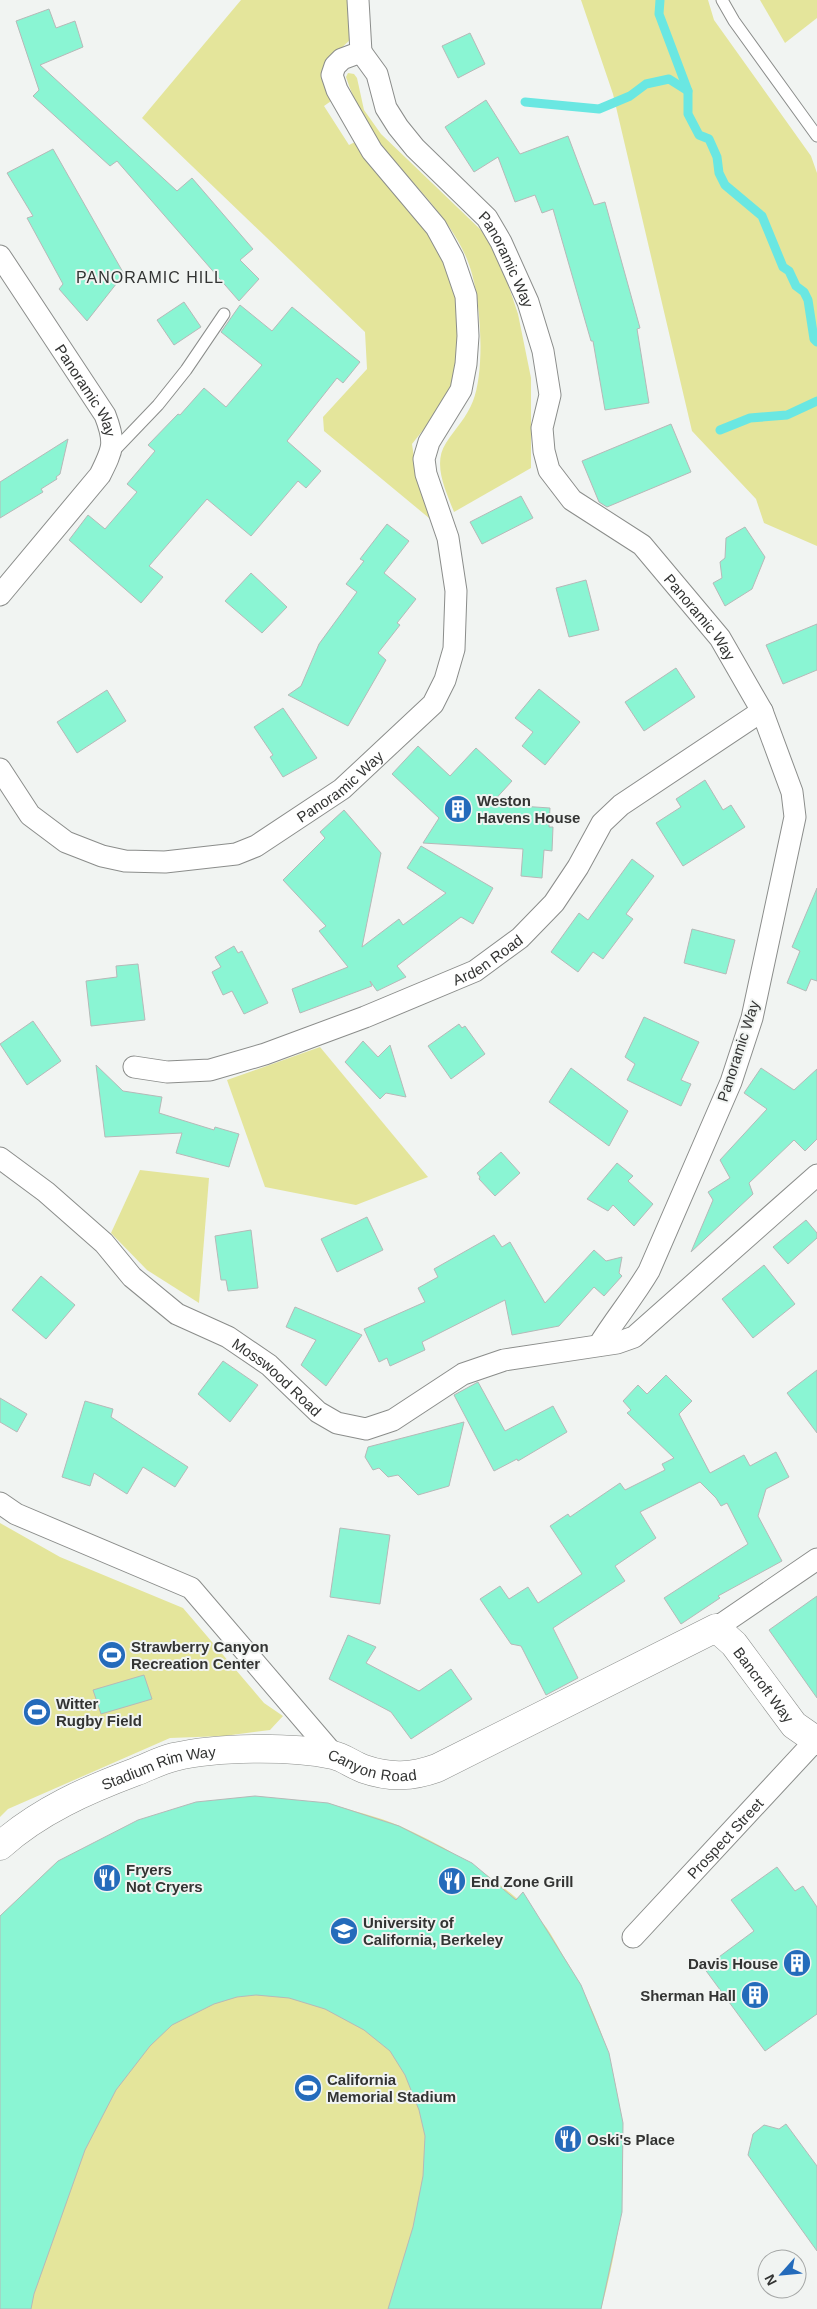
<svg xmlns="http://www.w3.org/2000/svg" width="817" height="2309" font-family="Helvetica,sans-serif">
	<rect width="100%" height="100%" fill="#f1f4f2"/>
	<g fill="#e4e59b">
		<path d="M241,0H350L353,37L332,57L334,99L324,106L349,145L357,141C408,204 472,265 458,354C456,365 456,378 452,388C443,409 426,426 412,444L416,471L435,523L324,431L323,417L367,369L365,332L142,118Z"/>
		<path d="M581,0H708L714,20L811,156L817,173V546L764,523L756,499L692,431L613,94Z"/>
		<path d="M760,0H817V18L785,43Z"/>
		<path d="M348,73L354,74L357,78L364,110L381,134L481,230L499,257L518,314L531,378V468L454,512C446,491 432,464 446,443C455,429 467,417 473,401C485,370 481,306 472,274C458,223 414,187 383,147C367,126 354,102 346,77Z"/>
		<path d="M320,1047L428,1177L356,1205L265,1187L227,1080Z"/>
		<path d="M140,1170L209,1178L199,1303L147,1270L111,1233Z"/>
		<path d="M0,1523L60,1557L183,1608L264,1703L283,1716L270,1730L224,1736L170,1738L8,1809L0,1817Z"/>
		<path d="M328,1803C352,1811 377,1816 400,1826C450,1848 499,1879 538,1918C550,1929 558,1948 567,1962C634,2071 635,2189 601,2309H0V1916L58,1861Z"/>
	</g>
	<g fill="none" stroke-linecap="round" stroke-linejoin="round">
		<g stroke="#6ae7e2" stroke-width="9">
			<path d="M660,0L659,14L688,91V114L699,135L709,139L717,157L719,173L725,185L762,216L783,267L789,271L796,286L804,292L808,300L814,339L817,342"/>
			<path d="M525,102L599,109L630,96L646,84L669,79L688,91"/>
			<path d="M720,430L750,418L787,415L817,401"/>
		</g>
	</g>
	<g fill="#8af5d3" stroke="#b6b9b8">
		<path d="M49,9L56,28L75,21L83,47L40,65L177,191L192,178L253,249L240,260L259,279L239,301L117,161L110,166L33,96L39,90L16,21Z"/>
		<path d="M470,33L485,64L458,78L442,46Z"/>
		<path d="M486,100L520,154L568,136L594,205L605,202L640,328L637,329L649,403L605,410L593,341H591L553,209L542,213L535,195L515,202L498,157L474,172L445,127Z"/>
		<path d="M53,149L124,274L87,321L59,289L63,284L27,218L33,216L7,173Z"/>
		<path d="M184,302L201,327L174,345L157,320Z"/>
		<path d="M240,305L272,331L292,307L360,362L343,383L337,378L287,441L321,471L306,488L298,481L251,536L207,499L149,566L163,577L141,603L69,540L88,515L105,529L137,492L127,484L155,451L148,445L178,414L180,415L204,388L226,407L262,365L221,332Z"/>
		<path d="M671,424L691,472L607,507L599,502L582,461Z"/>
		<path d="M68,439L60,474L56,477L57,479L41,489L43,492L0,518V482Z"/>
		<path d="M521,496L533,518L482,544L470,522Z"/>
		<path d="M387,524L409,541L384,573L416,599L397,623L400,625L378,653L386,660L348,726L288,695L301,686L319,644L357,592L346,584L364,561L360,559Z"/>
		<path d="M745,527L765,557L752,589L725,606L713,583L722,578L720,562L725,558L726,538Z"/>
		<path d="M251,573L287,607L262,633L225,601Z"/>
		<path d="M586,580L599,630L569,637L556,588Z"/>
		<path d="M817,624V670L783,684L766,645Z"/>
		<path d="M676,668L695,697L644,731L625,702Z"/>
		<path d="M539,689L580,722L545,765L522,746L533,732L515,718Z"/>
		<path d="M107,690L126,721L77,753L57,722Z"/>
		<path d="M283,708L317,758L283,777L270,757L273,755L254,727Z"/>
		<path d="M418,746L450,776L476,748L512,781L491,804L550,808L549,827H553L552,851L544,850L542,878L521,876L523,849L423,843L439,818L392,774Z"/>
		<path d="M705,780L723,810L731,805L745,827L683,866L656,823L681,807L676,799Z"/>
		<path d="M344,810L381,853L362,947L399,919L403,925L446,893L407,868L421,846L493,888L473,924L461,917L397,966L406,977L377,991L370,981L372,986L300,1013L292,989L348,967L319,931L326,926L283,880L325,838L320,832Z"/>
		<path d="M632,859L654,876L626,914L633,919L603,959L593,952L578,972L551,952L579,913L588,920Z"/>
		<path d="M817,888V981L811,979L806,991L787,983L800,951L792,947Z"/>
		<path d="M692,929L735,940L726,974L684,963Z"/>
		<path d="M234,946L238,953L242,951L268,1003L244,1014L232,991L223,995L212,972L221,967L215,957Z"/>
		<path d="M138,964L145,1020L91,1026L86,981L117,977L116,966Z"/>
		<path d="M644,1017L699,1042L681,1080L691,1084L681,1106L627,1080L635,1064L625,1057Z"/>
		<path d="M33,1021L61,1061L27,1085L0,1044Z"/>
		<path d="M459,1024L462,1028L465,1026L485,1054L451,1079L428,1046Z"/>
		<path d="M363,1041L378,1057L390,1045L406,1097L386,1093L380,1099L345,1062Z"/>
		<path d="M96,1065L123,1091L162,1097L159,1113L214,1130L215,1127L239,1134L229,1167L176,1153L182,1133L105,1137Z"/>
		<path d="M571,1068L628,1111L609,1146L549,1102Z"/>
		<path d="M761,1068L794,1090L817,1069V1139L805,1151L794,1140L749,1183L753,1194L691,1252L713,1200L708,1192L730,1178L720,1160L767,1109L744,1093Z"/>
		<path d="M501,1152L520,1173L495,1196L479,1179L480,1177L477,1173Z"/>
		<path d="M617,1163L633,1176L628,1181L653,1204L634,1226L613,1205L608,1211L587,1199Z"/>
		<path d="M367,1217L383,1250L337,1272L321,1239Z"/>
		<path d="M806,1220L817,1233V1238L788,1264L773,1247Z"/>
		<path d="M251,1230L258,1288L228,1291L226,1280H221L215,1236Z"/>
		<path d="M494,1235L502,1247L510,1242L545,1303L594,1250L606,1261L622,1257L619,1273L622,1276L604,1296L594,1287L559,1326L512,1335L505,1300L422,1342L425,1350L390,1366L387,1358L379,1362L364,1329L425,1302L418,1288L438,1277L434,1269Z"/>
		<path d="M764,1265L795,1304L753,1338L722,1299Z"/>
		<path d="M41,1276L75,1305L46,1339L12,1310Z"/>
		<path d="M295,1307L362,1335L326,1386L301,1365L316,1340L286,1327Z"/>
		<path d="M223,1361L258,1385L230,1422L198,1394Z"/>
		<path d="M817,1370V1433L787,1393Z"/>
		<path d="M666,1375L692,1401L679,1414L710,1473L744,1455L750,1466L776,1452L789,1477L766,1489L758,1516L782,1561L718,1596L720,1598L681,1624L664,1598L748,1544L727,1503L721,1506L716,1498L700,1482L640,1512L656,1538L615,1566L625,1581L553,1628L578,1678L546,1695L521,1646L511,1644L480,1599L500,1586L509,1599L528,1587L538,1603L582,1574L550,1526L568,1514L570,1517L620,1483L625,1490L665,1470L662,1464L674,1458L627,1413L631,1410L623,1401L638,1385L647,1394Z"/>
		<path d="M478,1382L505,1431L553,1406L567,1432L518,1461L517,1459L494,1471L454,1395Z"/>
		<path d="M0,1398L27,1414L17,1432L0,1422Z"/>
		<path d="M85,1401L113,1409L111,1417L188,1467L175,1487L143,1467L127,1494L94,1473L90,1486L62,1477Z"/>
		<path d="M464,1422L449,1486L418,1495L398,1475L388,1477L379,1468L373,1470L365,1457L368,1447Z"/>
		<path d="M340,1528L390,1535L380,1604L330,1597Z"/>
		<path d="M817,1596V1698L769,1630Z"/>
		<path d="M348,1635L376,1647L366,1663L419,1691L451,1669L472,1699L411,1739L391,1712L329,1679Z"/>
		<path d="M144,1675L152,1699L101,1714L93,1690Z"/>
		<path d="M255,1796L328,1803L399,1826L472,1863L516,1900L523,1892L581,1985L609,2053L623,2123L622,2212L601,2309H388L413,2227L423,2176L425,2136L419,2110L405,2075L390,2051L364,2030L325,2009L289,1998L256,1995L237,1997L214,2004L172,2025L150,2046L116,2090L85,2150L34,2294L31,2309H0V1916L58,1861L138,1820L196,1802Z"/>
		<path d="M777,1867L795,1891L803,1886L817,1907V2014L765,2051L704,1968L754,1931L731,1900Z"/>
		<path d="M786,2124L817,2166V2251L748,2155L753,2134L764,2125L779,2129Z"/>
	</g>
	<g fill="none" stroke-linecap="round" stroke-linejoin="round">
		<defs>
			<g id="lane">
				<path d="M722,0L734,21L817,136"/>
				<path d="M113,452L158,405L186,370L224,314"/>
			</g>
			<g id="street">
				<path d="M358,0L361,52"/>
				<path id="s1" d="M361,52L377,74L386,108L398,127L415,148L487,218L501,242L528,302L543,351L550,395L542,428L544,451L549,470L572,500L642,545L720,638L762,711L792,792L795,817L752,1018L731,1082L649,1271C633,1298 615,1319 599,1345"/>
				<path id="s2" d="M0,256L105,415C116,443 113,449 100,475L0,595"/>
				<path id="s3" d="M0,769L30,815L66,842L102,856L125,861L165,862L236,854L256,846L342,789L433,704L445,680L454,649L456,591L448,538L426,474L424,459L429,442L461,390L466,364L468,336L466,296L453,258L436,227L372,151L337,90L332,75L335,66L342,59L361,52"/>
				<path id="s4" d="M134,1067L167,1072L210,1070L265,1054L365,1017L475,971L520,938L554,903L578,867L602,823L621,805L762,711"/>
				<path id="s5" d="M0,1158L46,1192L104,1243L132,1277L177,1314L228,1337L269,1365L318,1412L337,1423L366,1429L393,1420L463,1374L504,1360L617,1343L634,1337L817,1175"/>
				<path d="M0,1503L16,1514L191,1588L334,1755"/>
				<path d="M716,1628L817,1559"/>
				<path id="s6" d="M633,1937L815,1741"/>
			</g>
			<g id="secondary">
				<path id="s7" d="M0,1846C39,1811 87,1790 135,1772C148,1767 161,1760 174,1757C217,1747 289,1746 333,1755C343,1757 353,1765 364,1769C390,1778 412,1777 437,1768L716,1628L734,1644L794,1725L817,1741"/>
			</g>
		</defs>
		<use href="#lane" stroke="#8b8d8b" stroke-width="13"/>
		<use href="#street" stroke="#8b8d8b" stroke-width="23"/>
		<use href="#secondary" stroke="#8b8d8b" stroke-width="29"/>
		<use href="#lane" stroke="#fff" stroke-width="11"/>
		<use href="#street" stroke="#fff" stroke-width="21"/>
		<use href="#secondary" stroke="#fff" stroke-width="28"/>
	</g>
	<defs>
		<symbol id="building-disc" viewBox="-11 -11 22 22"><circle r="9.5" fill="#246bbb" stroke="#f1f4f2"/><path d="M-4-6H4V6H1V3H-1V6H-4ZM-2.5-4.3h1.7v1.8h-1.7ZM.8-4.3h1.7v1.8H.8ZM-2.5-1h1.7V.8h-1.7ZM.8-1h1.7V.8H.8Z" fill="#fff"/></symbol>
		<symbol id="stadium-disc" viewBox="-11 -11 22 22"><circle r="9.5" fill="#246bbb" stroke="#f1f4f2"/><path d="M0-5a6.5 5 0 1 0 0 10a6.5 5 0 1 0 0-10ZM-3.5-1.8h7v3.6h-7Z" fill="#fff"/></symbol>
		<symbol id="restaurant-disc" viewBox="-11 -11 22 22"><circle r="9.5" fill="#246bbb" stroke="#f1f4f2"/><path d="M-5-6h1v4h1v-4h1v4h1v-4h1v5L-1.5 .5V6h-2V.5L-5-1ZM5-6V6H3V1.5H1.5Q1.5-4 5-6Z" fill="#fff"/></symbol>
		<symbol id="university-disc" viewBox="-11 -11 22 22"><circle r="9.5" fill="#246bbb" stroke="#f1f4f2"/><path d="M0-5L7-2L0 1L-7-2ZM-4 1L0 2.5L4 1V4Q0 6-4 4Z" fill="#fff"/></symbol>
	</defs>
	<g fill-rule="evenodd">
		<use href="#building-disc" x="442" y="793" width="32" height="32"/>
		<use href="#stadium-disc" x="96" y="1639" width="32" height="32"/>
		<use href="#stadium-disc" x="21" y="1696" width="32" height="32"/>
		<use href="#restaurant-disc" x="91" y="1862" width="32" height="32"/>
		<use href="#restaurant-disc" x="436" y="1865" width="32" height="32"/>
		<use href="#university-disc" x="328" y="1915" width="32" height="32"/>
		<use href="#building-disc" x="781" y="1947" width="32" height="32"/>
		<use href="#building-disc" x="739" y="1979" width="32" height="32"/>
		<use href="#stadium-disc" x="292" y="2072" width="32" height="32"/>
		<use href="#restaurant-disc" x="552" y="2123" width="32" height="32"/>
	</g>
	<g text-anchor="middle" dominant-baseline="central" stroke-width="4" stroke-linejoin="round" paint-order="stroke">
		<g font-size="15" fill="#333433" stroke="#f1f4f2">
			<text stroke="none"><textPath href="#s1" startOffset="258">Panoramic Way</textPath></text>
			<text stroke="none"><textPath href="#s2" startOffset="160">Panoramic Way</textPath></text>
			<text stroke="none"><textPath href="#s1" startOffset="692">Panoramic Way</textPath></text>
			<text stroke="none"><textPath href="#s3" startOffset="398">Panoramic Way</textPath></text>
			<text stroke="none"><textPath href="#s4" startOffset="376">Arden Road</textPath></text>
			<text transform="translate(738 1051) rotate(-72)">Panoramic Way</text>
			<text stroke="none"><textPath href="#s5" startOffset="356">Mosswood Road</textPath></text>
			<text stroke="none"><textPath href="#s7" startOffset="852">Bancroft Way</textPath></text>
			<text stroke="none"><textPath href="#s7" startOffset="398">Canyon Road</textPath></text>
			<text stroke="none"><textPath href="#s7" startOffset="179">Stadium Rim Way</textPath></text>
			<text stroke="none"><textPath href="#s6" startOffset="135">Prospect Street</textPath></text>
		</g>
		<g font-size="15" font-weight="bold" fill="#333433" stroke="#f1f4f2" text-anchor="start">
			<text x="477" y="800">Weston<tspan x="477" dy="17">Havens House</tspan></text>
			<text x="131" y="1646">Strawberry Canyon<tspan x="131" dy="17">Recreation Center</tspan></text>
			<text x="56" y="1703">Witter<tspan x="56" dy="17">Rugby Field</tspan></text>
			<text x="126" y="1869">Fryers<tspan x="126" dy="17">Not Cryers</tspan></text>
			<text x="471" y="1881">End Zone Grill</text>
			<text x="363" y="1922">University of<tspan x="363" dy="17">California, Berkeley</tspan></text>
			<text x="778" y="1963" text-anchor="end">Davis House</text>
			<text x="736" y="1995" text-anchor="end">Sherman Hall</text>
			<text x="327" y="2079">California<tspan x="327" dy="17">Memorial Stadium</tspan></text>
			<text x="587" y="2139">Oski's Place</text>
		</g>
		<g font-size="16" letter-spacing="1" fill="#333433" stroke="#f1f4f2">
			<text x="150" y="277">PANORAMIC HILL</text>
		</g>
	</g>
	<g transform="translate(782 2274) rotate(243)"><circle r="24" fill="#f1f4f2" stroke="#a5a7a6"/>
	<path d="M0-4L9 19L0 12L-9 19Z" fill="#246bbb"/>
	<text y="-8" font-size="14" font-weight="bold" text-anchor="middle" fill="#333433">N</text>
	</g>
</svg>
